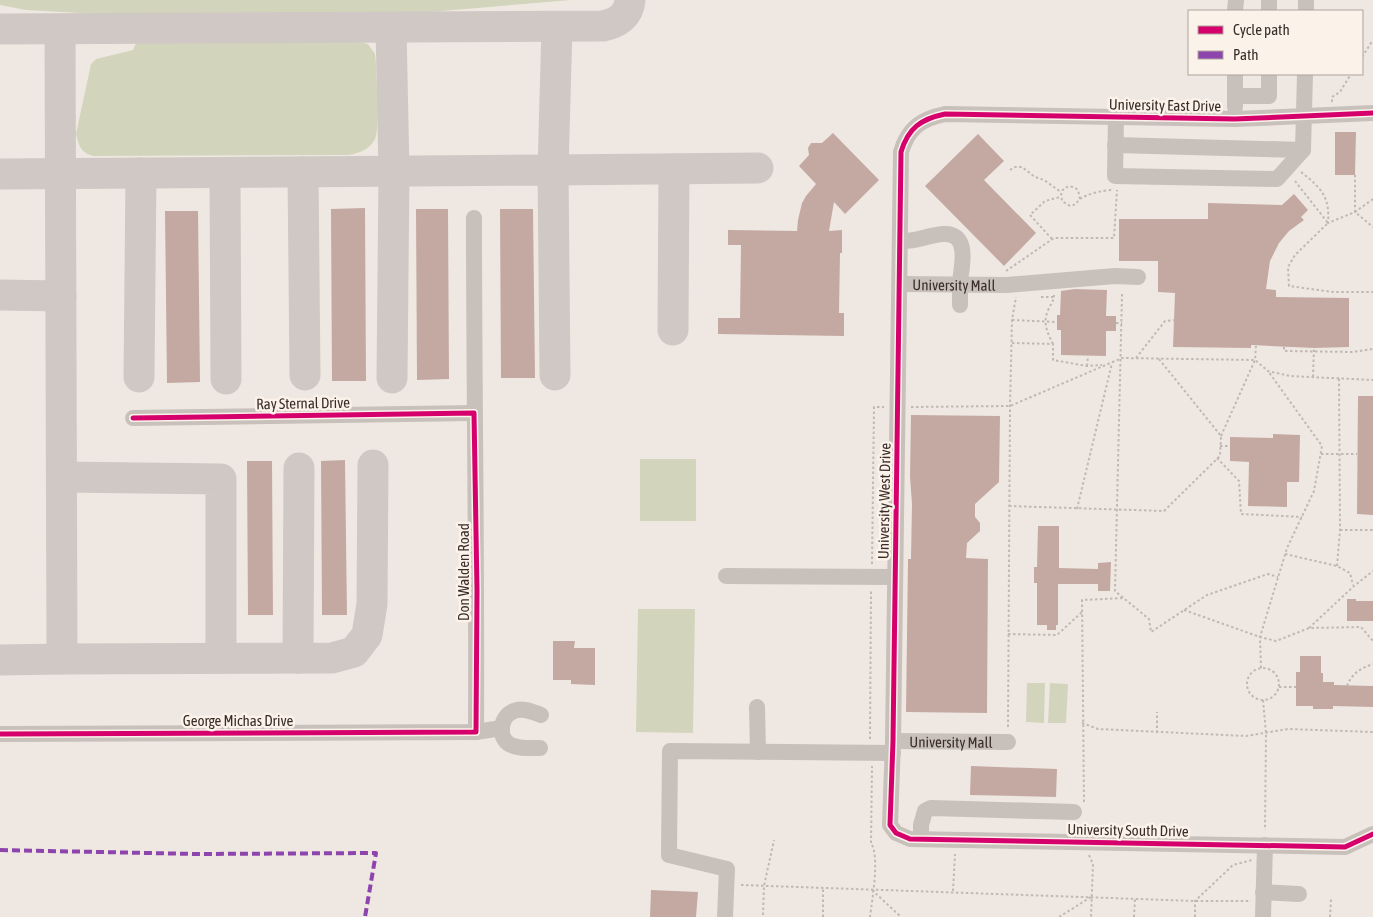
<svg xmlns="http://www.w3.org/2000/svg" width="1373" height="917" font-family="'Asap Condensed',sans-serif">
	<rect width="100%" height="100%" fill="#efe8e2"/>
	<g fill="#d2d5bb">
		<path d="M0,0H571L430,12L136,16L26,10L0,5Z"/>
		<path d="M351,40L368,44L375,54L376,64C376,79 380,128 375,139C370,149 360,153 349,155L94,156C81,153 79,146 76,134L91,64L96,59L133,50L137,41Z"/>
		<rect x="640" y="459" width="56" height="62"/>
		<path d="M638,609H695L693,733L636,732Z"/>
		<path d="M1027,683H1045L1044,723L1026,722Z"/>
		<path d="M1050,683L1068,684L1066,723H1048Z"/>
	</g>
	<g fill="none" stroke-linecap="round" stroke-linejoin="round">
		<g stroke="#d0c8c4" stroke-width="31">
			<path d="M557,27L553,170L758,168"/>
			<path d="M391,28L394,171L392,378"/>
			<path d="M0,29L603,26C617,23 629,16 630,0"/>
			<path d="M60,30L62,659L332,658L354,652L367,635L372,604L373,465"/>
			<path d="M303,172L305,375"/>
			<path d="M225,173L226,379"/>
			<path d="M0,174L553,170L555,375"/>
			<path d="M0,295L61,296"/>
			<path d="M673,330L674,169"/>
			<path d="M139,377L141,173"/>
			<path d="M62,477L221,479V658"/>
			<path d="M298,658L299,468"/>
			<path d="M0,660L62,659"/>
		</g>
	</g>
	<g fill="#c4a9a2">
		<path d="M1335,132H1356L1355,175H1335Z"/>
		<path d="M833,133L879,180L845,214L834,202L829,231L842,230V253H840L839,313H844V336L718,334V318H740L741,245H728V230L797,231L798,220L802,203L806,196L816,184L799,166L809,155L808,148L811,143H822Z"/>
		<path d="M978,134L1004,161L984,180L1036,233L1004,266L925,186Z"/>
		<path d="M1294,194L1308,210L1301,217L1304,220L1289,231L1279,243L1270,261L1266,289L1276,290V297L1349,298V347L1314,348L1251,345V348L1173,347L1175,293L1158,292V261H1119V219H1208V203L1282,205Z"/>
		<path d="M365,208L366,381H332L331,209Z"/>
		<path d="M416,209H448L449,379L417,380Z"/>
		<path d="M500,209H533L535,378H501Z"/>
		<path d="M165,211H198L200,382L167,383Z"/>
		<path d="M1075,289L1107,290L1106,316H1116V331H1106V356L1061,355V330H1057V315H1060L1061,291Z"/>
		<path d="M1358,396H1373V515L1357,514Z"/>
		<path d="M911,415L1000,416L999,482L975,504V517L980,523V531L967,543L966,558L988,559L987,713L906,712L908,559H911L912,504L910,477Z"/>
		<path d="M1273,434L1300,435L1299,482H1287V507L1248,506L1249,462L1230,461V437L1273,438Z"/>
		<path d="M345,460L347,615H322L321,461Z"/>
		<path d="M247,461H272L273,615H248Z"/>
		<path d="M1038,526H1059V568L1098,569V563L1111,562L1110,591H1098V584H1058V625H1056V630H1047V625H1037V583H1034V567H1037Z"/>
		<path d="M1347,599H1356V601H1373V621H1347Z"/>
		<path d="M553,641H575L574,648H595V685L571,684V680H553Z"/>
		<path d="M1300,656H1321V673H1323V682H1334V685L1373,686V707L1333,706V709H1313V706H1296V672H1300Z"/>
		<path d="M971,766L1057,769L1056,797L970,795Z"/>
		<path d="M651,890L698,892L696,917H650Z"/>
	</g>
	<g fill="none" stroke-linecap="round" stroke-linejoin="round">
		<g stroke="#c1b8b3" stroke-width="2" stroke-dasharray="2.5 2.5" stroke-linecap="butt">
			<path d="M1362,57L1373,40"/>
			<path d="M1332,102V97L1340,92L1351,74"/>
			<path d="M1010,170L1015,167H1022L1035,177L1044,180L1061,192"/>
			<path d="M1301,172C1321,188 1330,196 1328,223L1355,212V175"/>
			<path d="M1295,181L1328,223L1295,255L1288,267L1289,286L1333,292H1373"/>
			<path d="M1080,199L1078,190C1072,185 1066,185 1061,192L1062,201L1070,206C1076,205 1076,203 1080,199C1086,194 1104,190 1113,190"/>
			<path d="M1373,199L1355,212L1373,227"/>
			<path d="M1052,239L1030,215L1045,201L1060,197"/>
			<path d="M1006,271L1054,238H1114L1117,190"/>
			<path d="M1122,294L1115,591L1149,619L1151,632L1207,595L1268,574L1278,577"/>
			<path d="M1041,297H1054"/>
			<path d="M1012,320L1057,322"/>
			<path d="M1116,323H1122"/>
			<path d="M1012,343L1053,344V360L1087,366L1102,365"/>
			<path d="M1053,344C1048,334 1043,324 1047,313C1049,306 1054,302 1054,295"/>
			<path d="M1284,347V351L1353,352L1373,349"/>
			<path d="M1136,358L1165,321L1175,320"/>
			<path d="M1087,366L1088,356"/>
			<path d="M1313,377L1314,348"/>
			<path d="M911,407L1010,406L1122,358L1255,360L1268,371L1290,376L1373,380"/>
			<path d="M1221,436L1255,360L1256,346"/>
			<path d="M1220,446H1230"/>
			<path d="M1321,454H1357"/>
			<path d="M1217,458L1239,481L1241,514L1302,517"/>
			<path d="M1009,506L1164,511L1220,456L1221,436L1159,359"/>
			<path d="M1077,509L1112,363"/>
			<path d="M1340,530H1373"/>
			<path d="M1285,554L1337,566L1350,573L1353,585"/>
			<path d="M872,564L874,407H884"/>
			<path d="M1337,566L1340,530L1339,378"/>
			<path d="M1184,610L1260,637L1276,641L1309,628L1361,627L1373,641"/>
			<path d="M1309,628L1354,586L1373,571"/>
			<path d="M1008,634L1057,635L1082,612"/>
			<path d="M1261,668L1260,637L1287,548L1314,491L1322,446L1268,371"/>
			<circle cx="1263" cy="684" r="16"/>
			<path d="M1347,686C1352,673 1361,668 1373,664"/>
			<path d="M1279,687H1296"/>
			<path d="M1263,700L1266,733L1265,830"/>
			<path d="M1082,723L1098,729L1246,736L1288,729L1373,732"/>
			<path d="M1008,727L1010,406L1012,320L1016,297"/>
			<path d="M1157,733V712"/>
			<path d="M870,739L871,591"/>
			<path d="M1084,802L1082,600L1125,598"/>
			<path d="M1089,855L1093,864L1091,917"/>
			<path d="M741,885L1195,901H1251"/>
			<path d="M872,890L901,917"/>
			<path d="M953,891L955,854"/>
			<path d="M763,915L764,886L774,840"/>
			<path d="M823,917V888"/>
			<path d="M870,917C872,900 880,857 871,843L872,766"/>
			<path d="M1059,917L1091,897"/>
			<path d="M1134,917L1135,898"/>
			<path d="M1195,917V901L1233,865L1252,860"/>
			<path d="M1330,917L1331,899"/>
		</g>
		<g stroke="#c8c0bb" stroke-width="16">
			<path d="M1235,11L1236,0"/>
			<path d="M1269,11V0"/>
			<path d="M1306,11V0"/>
			<path d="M1235,96H1269V74"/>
			<path d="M1235,107V74"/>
			<path d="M1373,113L1235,119L945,114C921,119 908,128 901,152L893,741L890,825L896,833L910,839L1345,847L1373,834"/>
			<path d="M1116,117L1115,176L1277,179L1303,150L1305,74"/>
			<path d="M1115,145L1303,150"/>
			<path d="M474,218C474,389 477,560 476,732"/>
			<path d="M900,241C916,242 928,235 943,234C970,232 962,266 960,281C960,289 960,297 960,305"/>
			<path id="s1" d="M900,284L1007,285L1115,276L1138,277"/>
			<path d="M133,418L474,413"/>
			<path d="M726,576L895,577"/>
			<path d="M757,707L758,752"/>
			<path d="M0,734L476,732L502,728"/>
			<path id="s2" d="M893,741L1008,742"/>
			<path d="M540,748C531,748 517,749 509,744C497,736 501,715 514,711C523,707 533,712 541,715"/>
			<path d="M921,839V825L925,811L931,808L1074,812"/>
			<path d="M1263,892L1299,894"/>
			<path d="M725,917L727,869L669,855L670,751L893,753"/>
			<path d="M1263,917L1265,845"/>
		</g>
		<path stroke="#8e44ad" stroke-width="4" stroke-dasharray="8 4" stroke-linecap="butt" d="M0,850L197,854L376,853L365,917"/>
		<defs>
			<g id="cycleway">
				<path d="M1373,113L1235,119L945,114C921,119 908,128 901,152L893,741L890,825L896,833L910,839L1345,847L1373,834"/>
				<path d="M0,734L476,732L477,590L474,413L133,418"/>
			</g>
		</defs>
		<use href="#cycleway" stroke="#fbf2ea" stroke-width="8"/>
		<use href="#cycleway" stroke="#d6006c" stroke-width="5"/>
	</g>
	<g text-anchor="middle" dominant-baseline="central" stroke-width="5" stroke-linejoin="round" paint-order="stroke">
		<g font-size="15" fill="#3a2c28" stroke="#fbf2ea">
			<text transform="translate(1165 105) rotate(1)">University East Drive</text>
			<text stroke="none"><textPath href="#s1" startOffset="54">University Mall</textPath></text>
			<text transform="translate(303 403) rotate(-1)">Ray Sternal Drive</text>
			<text transform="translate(884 501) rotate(-89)">University West Drive</text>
			<text transform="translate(463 572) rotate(-90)">Don Walden Road</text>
			<text x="238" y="720">George Michas Drive</text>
			<text stroke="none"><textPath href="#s2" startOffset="58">University Mall</textPath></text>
			<text transform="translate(1128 830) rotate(1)">University South Drive</text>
		</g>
	</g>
	<rect x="1188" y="10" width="175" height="65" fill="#fbf2ea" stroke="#aea39c"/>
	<rect x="1198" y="26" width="25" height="8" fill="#d6006c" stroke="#aea39c"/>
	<text x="1233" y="35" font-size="15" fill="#3a2c28">Cycle path</text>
	<rect x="1198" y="51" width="25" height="8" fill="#8e44ad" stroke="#aea39c"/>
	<text x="1233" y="60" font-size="15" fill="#3a2c28">Path</text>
</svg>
